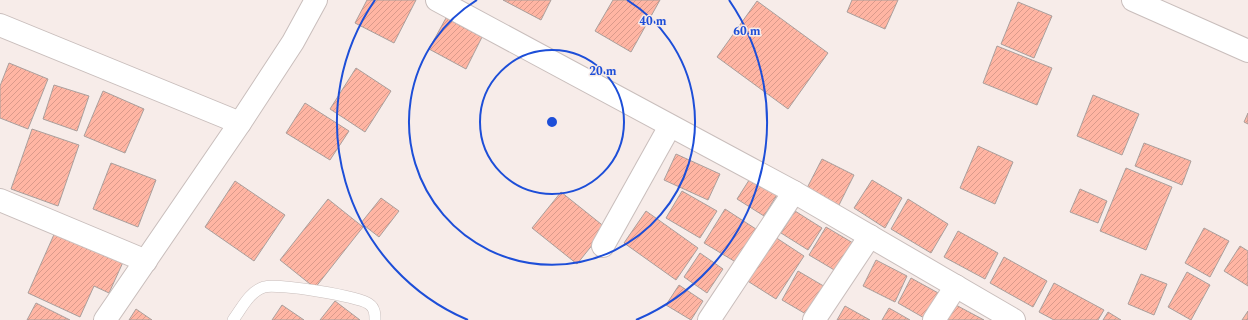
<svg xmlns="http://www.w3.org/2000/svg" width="1248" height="320" font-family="Spectral,serif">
	<defs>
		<pattern id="building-hatch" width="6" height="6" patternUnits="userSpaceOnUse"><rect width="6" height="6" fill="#ffb5a3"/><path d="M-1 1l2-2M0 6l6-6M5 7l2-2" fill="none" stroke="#da9a8b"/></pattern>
	</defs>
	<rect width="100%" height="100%" fill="#f7ece9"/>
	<g fill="url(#building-hatch)" stroke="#aa9f9c">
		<path d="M367,0H416L394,43L355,23Z"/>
		<path d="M503,0H551L541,20Z"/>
		<path d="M613,0H660L631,52L595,31Z"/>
		<path d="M852,0H898L885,29L847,12Z"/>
		<path d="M757,1L828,53L788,109L717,57Z"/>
		<path d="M1018,2L1052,16L1034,58L1001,44Z"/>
		<path d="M446,18L482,37L466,69L429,49Z"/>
		<path d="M997,46L1052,68L1037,105L983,83Z"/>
		<path d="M9,63L48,79L28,129L0,118V86Z"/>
		<path d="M356,68L391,91L365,132L330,109Z"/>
		<path d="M54,85L89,96L77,131L43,119Z"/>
		<path d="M103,91L144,109L125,153L84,136Z"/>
		<path d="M1093,95L1139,114L1122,155L1077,136Z"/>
		<path d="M305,103L349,131L330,160L286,133Z"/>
		<path d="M1248,113V124L1244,122Z"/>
		<path d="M32,129L79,145L58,206L11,189Z"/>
		<path d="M1144,143L1191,161L1182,185L1135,166Z"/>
		<path d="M978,146L1013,162L995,204L960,188Z"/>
		<path d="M676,154L720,174L708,200L664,180Z"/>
		<path d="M822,159L854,175L839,205L807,188Z"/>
		<path d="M111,163L156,180L138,227L93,209Z"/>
		<path d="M1126,168L1172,187L1146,250L1100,231Z"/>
		<path d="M753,174L780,190L764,216L737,199Z"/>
		<path d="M872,180L902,198L885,228L854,208Z"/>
		<path d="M235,181L285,215L254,261L205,227Z"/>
		<path d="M1080,189L1107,201L1098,223L1070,212Z"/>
		<path d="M682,191L717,211L700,238L666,218Z"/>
		<path d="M561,192L606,228L577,264L532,228Z"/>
		<path d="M381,198L399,211L379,237L361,223Z"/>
		<path d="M328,199L363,227L315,288L280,260Z"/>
		<path d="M908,199L948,224L931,253L891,229Z"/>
		<path d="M725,209L759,231L739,264L704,243Z"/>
		<path d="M646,211L698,248L676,280L624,243Z"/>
		<path d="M795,211L822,228L808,250L781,233Z"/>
		<path d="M826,227L853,243L836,271L809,255Z"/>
		<path d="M1204,228L1229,241L1210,277L1185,263Z"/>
		<path d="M56,230L124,260L109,293L94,286L80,317L28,293Z"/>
		<path d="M958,231L998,253L985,279L944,257Z"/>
		<path d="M775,237L804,256L776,299L746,280Z"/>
		<path d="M1240,246L1248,251V286L1224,271Z"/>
		<path d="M700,253L723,269L707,293L684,277Z"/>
		<path d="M1004,257L1047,281L1033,307L990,283Z"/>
		<path d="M876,260L907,276L895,302L863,286Z"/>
		<path d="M798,271L827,288L811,317L782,300Z"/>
		<path d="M1187,272L1210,285L1191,320L1168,307Z"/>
		<path d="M1141,274L1167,284L1154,315L1128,304Z"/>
		<path d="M911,278L940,294L926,319L898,303Z"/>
		<path d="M1054,283L1104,310L1098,320H1054L1039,312Z"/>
		<path d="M679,285L703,301L691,320L666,305Z"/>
		<path d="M335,301L360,320H320Z"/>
		<path d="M36,303L70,320H27Z"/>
		<path d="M954,304L984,320H946Z"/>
		<path d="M282,305L304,320H272Z"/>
		<path d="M845,306L870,320H837Z"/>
		<path d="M889,308L910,320H882Z"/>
		<path d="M136,309L152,320H129Z"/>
		<path d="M1248,311V320H1242Z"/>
		<path d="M1108,312L1121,320H1103Z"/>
	</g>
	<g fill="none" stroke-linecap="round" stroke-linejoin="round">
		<defs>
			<path id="service" d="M233,320C242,308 249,292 264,287C276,283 359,296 369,304C375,308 375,314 375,320"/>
			<g id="minor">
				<path d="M437,0L794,192L1014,320"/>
				<path d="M1133,0L1248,51"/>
				<path d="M0,25L240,123"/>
				<path d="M0,200L146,261"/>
				<path d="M603,246L670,126"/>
				<path d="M105,320L240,123L293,42L316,0"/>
				<path d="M709,320L794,192"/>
				<path d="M814,320L870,236"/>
				<path d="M934,320L956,286"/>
			</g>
		</defs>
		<use href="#service" stroke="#c9bebc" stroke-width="12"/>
		<use href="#minor" stroke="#c9bebc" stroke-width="24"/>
		<use href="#service" stroke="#fff" stroke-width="11"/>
		<use href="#minor" stroke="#fff" stroke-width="22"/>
	</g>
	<g fill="none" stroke="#1d4ed8" stroke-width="2">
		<circle cx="552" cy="122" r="72"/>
		<path d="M627 0A143 143 0 1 1 477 0"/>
		<path d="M468 320A215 215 0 0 1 375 0M729 0A215 215 0 0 1 636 320"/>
	</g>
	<circle cx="552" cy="122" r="6" fill="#1d4ed8" stroke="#f7ece9" stroke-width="2"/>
	<g font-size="12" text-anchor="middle" font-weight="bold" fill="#1d4ed8" stroke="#f7ece9" stroke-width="3" stroke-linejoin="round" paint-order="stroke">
		<text x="653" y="25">40 m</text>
		<text x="747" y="35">60 m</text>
		<text x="603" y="75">20 m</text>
	</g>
</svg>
